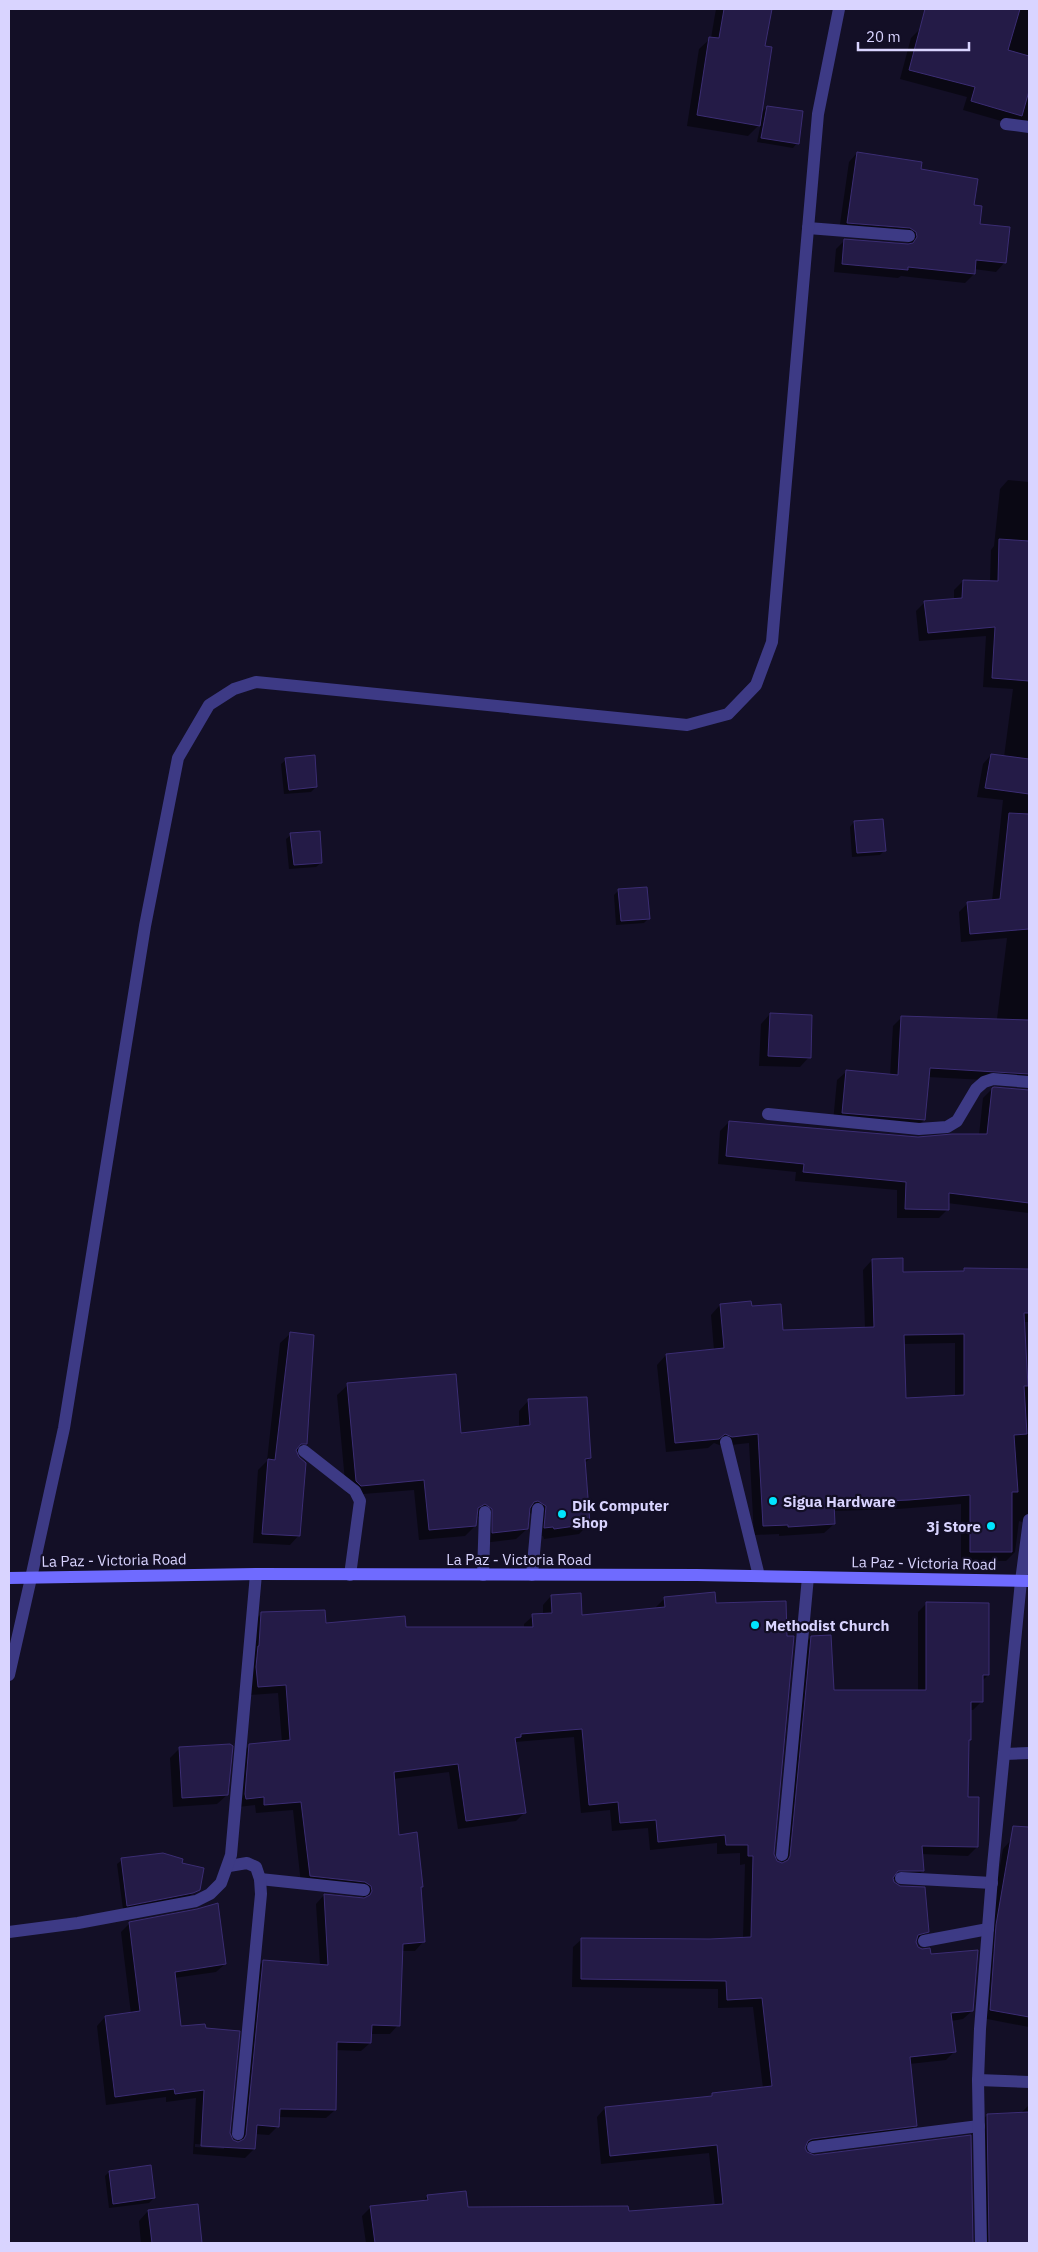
<svg xmlns="http://www.w3.org/2000/svg" width="1038" height="2252" font-family="'IBM Plex Sans',sans-serif">
	<rect width="100%" height="100%" fill="#130f26"/>
	<g fill="#0007" fill-rule="evenodd">
		<path d="M716,9H771L764,47L760,114L767,107L797,143L793,148L757,142L761,123L748,136L687,126L699,49L711,38Z"/>
		<path d="M926,9H1029V129L963,110L967,97L900,79L911,38L919,30Z"/>
		<path d="M857,153L919,170L972,206L979,225L1008,228L1004,263L996,272L974,269V274L965,283L901,276L898,278L834,272L836,249L845,240L909,245L908,241L839,231L849,162Z"/>
		<path d="M1008,480L1029,482V1213L947,1203V1210L939,1218H897V1190L795,1181L796,1172L718,1164L720,1131L729,1122L918,1138L979,1135L983,1098L992,1089L1028,1091V1087L1021,1082L928,1077L924,1120L915,1129L833,1122L837,1080L846,1072L890,1076L893,1026L902,1017L961,1020L964,1018L997,1019L1007,938L961,942L959,912L968,903L992,901L1003,800L977,797L983,764L991,755L1004,757L1013,689L983,687L986,636L919,641L916,611L925,602L954,600V590L963,581L990,582L991,550L994,546L1000,489Z"/>
		<path d="M286,760L316,787L311,792L284,794L281,764Z"/>
		<path d="M854,822L885,850L880,855L852,857L850,827Z"/>
		<path d="M291,835L321,863L316,867L289,869L286,839Z"/>
		<path d="M619,890L649,918L644,923L616,925L614,895Z"/>
		<path d="M770,1014L809,1057L800,1067L759,1066L761,1024Z"/>
		<path d="M872,1260L902,1273L962,1272L964,1269L1029,1270V1322H1023L1026,1378H1029V1562L1025,1523L1019,1521L1015,1552L1006,1561H961V1504L898,1509L833,1511L834,1524L824,1533L779,1536V1534L754,1535L749,1443L722,1446L714,1443L708,1448L666,1452L657,1365L666,1355L714,1350L711,1315L720,1305L751,1307L782,1331L865,1328L863,1270ZM955,1343V1397L905,1399L903,1344Z"/>
		<path d="M290,1334L306,1443L296,1453L299,1535L290,1545L253,1543L258,1470L267,1461L280,1343Z"/>
		<path d="M348,1385L460,1434L519,1428V1411L529,1400L590,1458L584,1464L589,1524L579,1534L544,1539L543,1536L535,1537L536,1517L528,1511L527,1529L516,1539L483,1543L482,1519L476,1515L475,1526L465,1536L419,1540L414,1490L350,1495L346,1492L337,1395Z"/>
		<path d="M551,1596L581,1617L656,1609V1607L665,1598L776,1862L782,1865L802,1646L811,1637L833,1691H918V1612L927,1603L988,1675L982,1681V1701L973,1710H970L967,1742V1798L977,1847L968,1856L921,1854L923,1871L914,1879H892L928,1931L919,1940L914,1942L917,1947L930,1956L972,2011L963,2019L951,2021L954,2052L946,2060L909,2064L916,2125L907,2134L804,2147L809,2155L814,2156L970,2137L972,2243H366L362,2216L371,2207L422,2202L428,2196L466,2208L628,2213L715,2206L709,2153L601,2164L597,2117L605,2108L709,2098L713,2094L763,2088L753,2007L718,2008V1989L572,1987L573,1947L582,1939H743L745,1864L740,1865V1853L717,1854V1843L650,1850L648,1828L612,1831L610,1810L581,1813L574,1737L515,1742L525,1812L516,1821L458,1829L449,1772L393,1779L398,1836L422,1886L420,1889L423,1942L415,1951H401L398,2025L390,2034H370V2043L361,2051L335,2050V2110L326,2118L278,2117V2126L269,2135L255,2134L254,2149L245,2158L193,2154L196,2098L166,2102V2097L106,2105L97,2026L105,2017L131,2014L121,1932L130,1923L225,1964L216,1972L174,1978L180,2028L232,2141L238,2144L255,1970L263,1961L320,1965L316,1904L324,1895L364,1899L363,1895L301,1884L293,1810L256,1813L255,1805L238,1807L241,1754L250,1745L282,1742L278,1693L250,1695L253,1622L261,1614L325,1624L405,1628H524V1624L533,1616L543,1615V1605ZM195,2144L224,2146V2149L195,2147Z"/>
		<path d="M180,1748L227,1795L217,1804L173,1807L170,1758Z"/>
		<path d="M1011,1840L1029,1843V2027L982,2018L988,1934L1003,1849Z"/>
		<path d="M122,1860L180,1864L198,1890L188,1897L123,1909L117,1864Z"/>
		<path d="M1028,2106L1029,2243H981L979,2124L987,2115L1020,2114Z"/>
		<path d="M109,2172L154,2198L149,2203L109,2208L105,2176Z"/>
		<path d="M197,2205L201,2243H141L139,2221L148,2211Z"/>
	</g>
	<g fill="#241b47" stroke="#3b2d73" fill-rule="evenodd">
		<path d="M724,9H772L765,46L772,47L760,126L697,115L709,37L719,38Z"/>
		<path d="M925,9H1020L1008,50L1029,56V91L1022,116L971,101L975,87L909,70Z"/>
		<path d="M767,106L803,111L799,144L761,138Z"/>
		<path d="M857,152L922,162L921,169L978,179L974,205L982,206L980,224L1010,227L1006,263L976,260L975,274L908,267V270L842,264L844,239L908,244L913,243L917,237L916,232L910,228L847,223Z"/>
		<path d="M999,539L1029,541V681L992,678L995,627L928,633L924,601L962,598L963,580L998,581Z"/>
		<path d="M991,754L1029,759V794L985,788Z"/>
		<path d="M315,755L317,787L289,790L285,758Z"/>
		<path d="M1009,813L1029,814V929L970,934L967,902L1000,899Z"/>
		<path d="M883,819L886,851L857,853L854,821Z"/>
		<path d="M320,831L322,863L294,865L290,833Z"/>
		<path d="M647,887L650,919L621,921L618,889Z"/>
		<path d="M770,1013L812,1015L811,1058L768,1056Z"/>
		<path d="M901,1016L1029,1020V1074L930,1068L925,1120L842,1113L846,1070L898,1075Z"/>
		<path d="M994,1087L1029,1090V1203L949,1193V1210L905,1209L906,1182L803,1172L804,1164L726,1156L729,1121L918,1137L952,1134H987L992,1088Z"/>
		<path d="M903,1258V1272L964,1271V1268L1029,1269V1313H1024L1028,1386H1024L1027,1434L1014,1435L1018,1492H1012V1552H970V1495L909,1500L834,1503L835,1524L788,1527V1525L763,1526L758,1434L732,1437L725,1434L719,1439L675,1443L666,1354L724,1348L720,1304L751,1301L752,1306L781,1304L783,1330L874,1327L872,1259ZM964,1334V1395L906,1398L904,1335Z"/>
		<path d="M290,1332L314,1335L307,1444H301L296,1450L299,1457L306,1463L300,1536L262,1534L268,1459L275,1460Z"/>
		<path d="M456,1374L461,1433L530,1425L528,1399L587,1397L591,1458L585,1459L590,1524L554,1529L553,1527L544,1528L546,1506L538,1501L534,1502L530,1508L528,1529L492,1533V1509L485,1504L478,1508L476,1526L429,1530L424,1480L361,1486L356,1481L347,1383Z"/>
		<path d="M715,1592L716,1603L786,1601L787,1636H794L774,1854L777,1861L782,1863L788,1860L790,1856L811,1636L831,1635L834,1690H926V1602L989,1603V1675H983V1702H971V1740H969L968,1797H979L978,1847L922,1846L924,1871H898L893,1878L894,1882L900,1886L925,1887L929,1932L918,1935L916,1942L918,1947L922,1949L930,1948L931,1954L978,1950L973,2011L951,2013L956,2052L910,2057L917,2126L812,2139L808,2141L805,2148L807,2152L814,2155L971,2135L973,2243H375L370,2206L428,2200L427,2195L466,2191L468,2207L628,2206L629,2211L723,2204L717,2145L610,2156L605,2107L712,2096V2093L772,2086L762,1998L727,2000L726,1981L581,1979V1938L710,1939L751,1937L753,1856H748V1845H726L725,1835L658,1842L656,1820L620,1823L618,1802L589,1805L582,1729L521,1734V1737L515,1738L526,1813L466,1821L458,1764L394,1772L399,1835L417,1832L423,1887H421L425,1942L403,1944L400,2026L372,2025L371,2043L337,2042L336,2110L280,2109L279,2127L257,2125L255,2149L201,2146L204,2090L175,2094L174,2089L115,2097L105,2016L140,2011L129,1922L197,1909L218,1903L226,1964L175,1972L181,2026L205,2024L206,2028L240,2031L230,2133L233,2140L238,2142L244,2139L246,2135L263,1960L328,1965L324,1894L364,1898L370,1895L372,1891L371,1886L365,1882L310,1876L301,1802L264,1805V1797L246,1799L245,1794L249,1744L290,1740L286,1685L258,1687L256,1667L258,1646H259L261,1612L325,1610L326,1623L405,1616L406,1627H533L532,1614L552,1613L551,1595L581,1593L582,1615L665,1607L664,1597Z"/>
		<path d="M230,1744L233,1746L228,1795L182,1798L179,1747Z"/>
		<path d="M1013,1826L1029,1827V2017L990,2010L996,1925Z"/>
		<path d="M163,1853L183,1859L182,1863L204,1868L200,1890L193,1893L127,1906L121,1858Z"/>
		<path d="M1029,2112V2243H989L987,2114Z"/>
		<path d="M151,2165L155,2198L113,2204L109,2171Z"/>
		<path d="M198,2204L202,2243H152L148,2210Z"/>
	</g>
	<g fill="none" stroke-linecap="round" stroke-linejoin="round">
		<g stroke="#3d3a85" stroke-width="12">
			<path d="M808,228L909,236"/>
			<path d="M726,1442L759,1576"/>
			<path d="M304,1451L355,1491L360,1501L350,1575"/>
			<path d="M483,1575L485,1512"/>
			<path d="M532,1575L538,1509"/>
			<path d="M1004,1754L1029,1753"/>
			<path d="M901,1878L992,1883"/>
			<path d="M260,1879L364,1890"/>
			<path d="M924,1941L988,1929"/>
		</g>
		<g stroke="#3d3a85" stroke-width="12">
			<path d="M1006,124L1029,127"/>
			<path d="M768,1114L919,1129L947,1127L957,1121L976,1089L984,1082L993,1079L1029,1082"/>
			<path d="M9,1675L31,1578"/>
			<path d="M782,1855L808,1577"/>
			<path d="M229,1866L247,1863L256,1867L260,1879L261,1894L238,2134"/>
			<path d="M9,1932L78,1923L196,1901L210,1894L221,1883L231,1855L256,1574"/>
			<path d="M978,2080L1029,2082"/>
			<path d="M813,2147L979,2126"/>
			<path d="M981,2243L978,2080L980,2029L993,1865L1021,1581L1029,1520"/>
		</g>
		<path stroke="#3d3a85" stroke-width="12" d="M31,1578L64,1428L145,926L178,758L209,705L234,689L256,682L687,725L728,714L756,685L772,642L818,114L839,9"/>
		<path stroke="#6f6bff" stroke-width="12" d="M9,1578L256,1574L697,1575L1029,1581"/>
	</g>
	<g fill="#00e5ff" stroke="#130f26" stroke-width="2">
		<circle cx="773" cy="1501" r="5"/>
		<circle cx="562" cy="1514" r="5"/>
		<circle cx="991" cy="1526" r="5"/>
		<circle cx="755" cy="1625" r="5"/>
	</g>
	<g text-anchor="middle" dominant-baseline="central" stroke-width="4.5" stroke-linejoin="round" paint-order="stroke">
		<g font-size="15" font-weight="bold" fill="#d9d4ff" stroke="#130f26" text-anchor="start">
			<text x="783" y="1501">Sigua Hardware</text>
			<text x="572" y="1505">Dik Computer<tspan x="572" dy="17">Shop</tspan></text>
			<text x="981" y="1526" text-anchor="end">3j Store</text>
			<text x="765" y="1625">Methodist Church</text>
		</g>
		<g font-size="15" fill="#d9d4ff" stroke="#130f26">
			<text x="519" y="1559">La Paz - Victoria Road</text>
			<text transform="translate(114 1560) rotate(-1)">La Paz - Victoria Road</text>
			<text transform="translate(924 1563) rotate(1)">La Paz - Victoria Road</text>
		</g>
	</g>
	<rect width="1038" height="2252" fill="none" stroke="#d9d4ff" stroke-width="20"/>
	<path d="M858 42v8h111v-8" fill="none" stroke="#d9d4ff" stroke-width="2.5"/>
	<text x="866" y="42" font-size="15" fill="#d9d4ff" stroke="#130f26" stroke-width="4" paint-order="stroke">20 m</text>
</svg>
